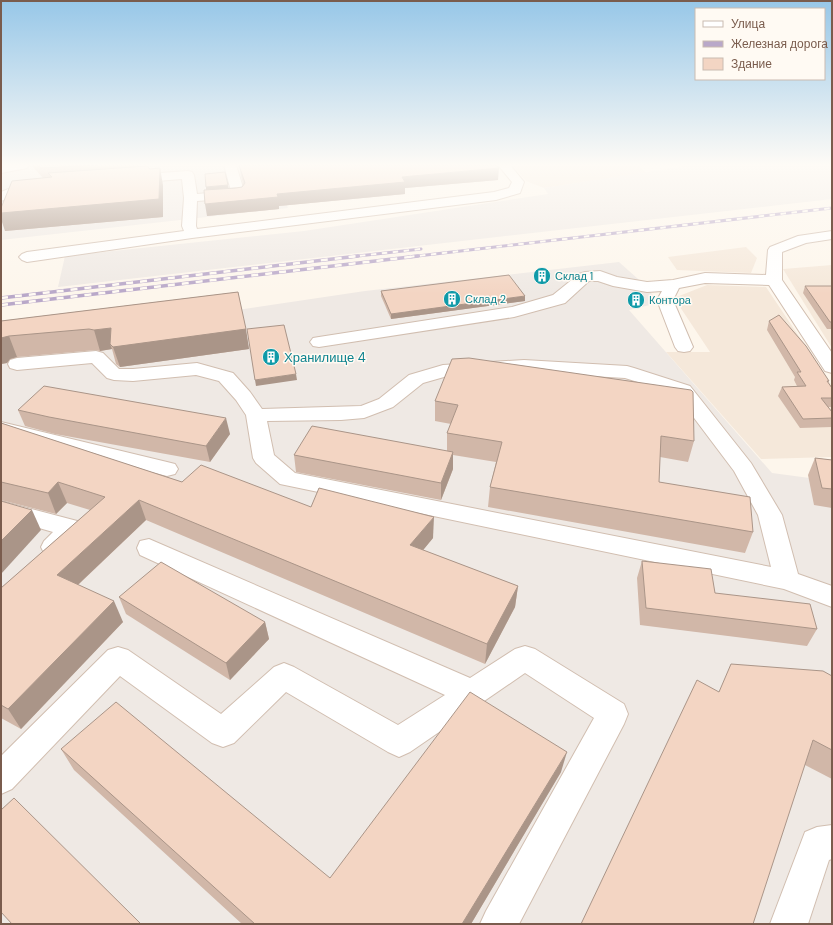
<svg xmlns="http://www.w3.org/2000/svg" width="833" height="925" font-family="'DM Sans',sans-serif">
	<rect width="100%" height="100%" fill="#fdf6ec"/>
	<g fill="#f5e8da">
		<path d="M512,165H639L646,173L544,188L526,181Z"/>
		<path d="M746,247L757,258L751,273L677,270L668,257Z"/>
		<path d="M832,265V348L783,269Z"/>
		<path d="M707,285L766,287L832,386V457L761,459L666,352H710L674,298Z"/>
	</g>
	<g fill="#efe9e4">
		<path d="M1,165H272L288,208L1,240Z"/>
		<path d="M692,165H832V199L58,287L65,256L304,231L548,194L544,188Z"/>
		<path d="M619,262L647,287L658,303L629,310L772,473L832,481V924H1V340L244,309L365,291Z"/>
	</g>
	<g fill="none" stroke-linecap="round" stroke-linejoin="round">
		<defs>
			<g id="minor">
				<path d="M1,165H29L27,168L1,173Z"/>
				<path d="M224,165H236L245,194L243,197L238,198L197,201L196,226L197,229L494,192L509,188L512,182L498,165H510L524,182L520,193L496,200L192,238L27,262L22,260L19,257L22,254L27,252L184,231L182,226L184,198L182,179L132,183L128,182L126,179L128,176L132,175L188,171L192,172L194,175L197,194L231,191Z"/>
				<path d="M26,182L39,183L40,186L39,189L28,190L1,201V192Z"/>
				<path d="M832,231V239L806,243L782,252V280L832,353V373L825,371L769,285L705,283L679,288L673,300L693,347L690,351L684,352L678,351L675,347L657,300L662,291L647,292L613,286L598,281H589L565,303L514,317L319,347L313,346L310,342L313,338L319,337L512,307L553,295L579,274L585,272L600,271L617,277L647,282L673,280L705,273L766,275L768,250L770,247L798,236Z"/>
				<path d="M96,351L103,353L119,369H133L197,363L233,373L250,392L262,409L361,406L379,399L409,375L443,365L524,360L627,366L634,368L690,386L751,463L782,515L798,574L832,586V607L784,589L280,484L256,463L253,458L246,415L236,400L219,381L196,375L133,381L114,380L107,378L92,363L17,370L10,368L8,364L10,360L17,358ZM524,372L625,378L676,394L734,471L758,515L771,567L295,473L274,455L267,421L341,420L364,418L393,407L423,383L444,377Z"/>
				<path d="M1,422L167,462L175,464L178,469L175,474L167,476L1,434Z"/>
				<path d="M1,501L81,522L84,528C79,537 65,555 54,556C51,556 47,554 44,553L41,547L44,541L53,532L1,517Z"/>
				<path d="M149,539L470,678L515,649L525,646L535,649L624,704L628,714L624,724L519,924H480L486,911L594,718L525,673L410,752L399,757L388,752L286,692L234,743L223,747L212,743L120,676L12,789L1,794V756L108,650L118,647L128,650L221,714L274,667L284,663L294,667L398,725L445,695L140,555L137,548L140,541Z"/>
				<path d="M832,825V859L829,860L808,924H770L805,832L817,827Z"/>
			</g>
		</defs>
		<use href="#minor" stroke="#d1beb0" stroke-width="2"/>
		<use href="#minor" fill="#fff" fill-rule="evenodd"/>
		<defs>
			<g id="rail-far1">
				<path d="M349,257L421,249"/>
				<path d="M409,257L832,208"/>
			</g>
			<g id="rail">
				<path d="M1,298L358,256"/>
				<path d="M1,305L418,256"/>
			</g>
		</defs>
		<use href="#rail-far1" stroke="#b9a8c9" stroke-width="3"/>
		<use href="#rail" stroke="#b9a8c9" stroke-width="3.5"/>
		<use href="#rail-far1" stroke="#fffaf3" stroke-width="2" stroke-dasharray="5.5" stroke-linecap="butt"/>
		<use href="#rail" stroke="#fffaf3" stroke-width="2.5" stroke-dasharray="7" stroke-linecap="butt"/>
	</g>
	<g fill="#d1b7a8">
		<path d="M31,165H138V167L163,185V217L5,231L43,178Z"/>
		<path d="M239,165L498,180L405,188V194L279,206V209L207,216L229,188L242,187L243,184L241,176Z"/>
		<path d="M805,286H832V329H827L803,293Z"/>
		<path d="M381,291L525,301L391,319L381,296Z"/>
		<path d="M238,292L249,349L120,367L116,364L112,349L100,351L96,350L17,357L10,359L7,363L1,364V321Z"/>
		<path d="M769,321L829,381L828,383L832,388V407H828L832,412V427L800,428L778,396L782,387L797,386L794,380L795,377L767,330Z"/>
		<path d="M435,401L694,441L688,462L660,457L659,482L753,532L745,553L488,507L490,487L496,462L453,455V469L441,500L296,472L294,455L447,451V433L451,424L435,421Z"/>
		<path d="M18,410L230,434L210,462L55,434L25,426Z"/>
		<path d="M1,423L182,482L311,507L433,538L423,550L518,586L515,607L485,664L146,520L78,585L123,622L21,729L1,718V588L90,510L67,503L56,514L1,500Z"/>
		<path d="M815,458L832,460V508L814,505L808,475Z"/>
		<path d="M642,561L715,593L817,629L807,646L640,625L637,578Z"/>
		<path d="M119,597L265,622L269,639L230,680L126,614Z"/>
		<path d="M832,676V779L805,765L719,691Z"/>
		<path d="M61,749L330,878L561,772L471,924H242L74,770Z"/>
	</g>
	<g fill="#aa9588">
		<path d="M160,168L163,185V217L5,231L1,219V213Z"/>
		<path d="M499,168L498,180L405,188V194L279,206V209L207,216L205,204L402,177Z"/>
		<path d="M228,185L229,190L206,192V187Z"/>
		<path d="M525,296V301L391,319V314Z"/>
		<path d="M111,328L246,329L249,349L120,367L113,347L110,344L112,349L100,351L94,330Z"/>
		<path d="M9,336L17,357L10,359L7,363L1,364V338Z"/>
		<path d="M296,374L297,380L256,386L255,380Z"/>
		<path d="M226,418L230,434L210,462L206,446Z"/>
		<path d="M453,452V469L441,500V483Z"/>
		<path d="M58,482L67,503L56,514L48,493Z"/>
		<path d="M139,500L146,520L66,596L57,575Z"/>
		<path d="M32,510L41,530L1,574V541Z"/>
		<path d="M434,517L433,538L410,566V545Z"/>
		<path d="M518,586L515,607L485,664L487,644Z"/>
		<path d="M114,601L123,622L21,729L8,709Z"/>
		<path d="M265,622L269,639L230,680L226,663Z"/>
		<path d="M567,752L561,772L471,924H462Z"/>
	</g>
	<g fill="#f3d5c3" stroke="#aa9588">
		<path d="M37,165H98L41,168Z"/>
		<path d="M239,165H496L499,168L402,177L405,182L277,194L278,197L205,204L204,190L236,188L242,187L245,183Z"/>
		<path d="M147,166L150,169L160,168L159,199L1,213V208L12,181L52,177L48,173Z"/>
		<path d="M225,172L228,185L206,187L205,174Z"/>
		<path d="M509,275L525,296L391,314L381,291Z"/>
		<path d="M805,286H832V322H830Z"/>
		<path d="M238,292L246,329L113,347L110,344L111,328L94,330L89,329L9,336L1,338V321Z"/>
		<path d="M779,315L806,346L829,381H827L832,388V398H821L832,412V418L803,419L782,387L806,386L797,372H801L769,321Z"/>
		<path d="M284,325L296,374L255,380L247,329Z"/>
		<path d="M469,358L691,390L693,392L694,441L661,436L659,482L750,497L753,532L490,487L502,442L447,433L458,405L435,401L452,359Z"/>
		<path d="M44,386L226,418L206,446L49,417L18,410Z"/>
		<path d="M1,423L182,482L201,465L311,507L319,488L434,517L410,545L518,586L487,644L139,500L57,575L114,601L8,709L1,705V588L105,497L58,482L48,493L1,482Z"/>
		<path d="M312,426L453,452L441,483L294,455Z"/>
		<path d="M815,458L832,460V489L822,488Z"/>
		<path d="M1,501L32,510L1,541Z"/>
		<path d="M642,561L711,569L715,593L810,604L817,629L646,608Z"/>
		<path d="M161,562L265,622L226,663L119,597Z"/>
		<path d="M731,664L823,671L832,676V750L813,740L753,924H581L697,680L719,692Z"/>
		<path d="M470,692L567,752L462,924H255L61,749L116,702L330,878Z"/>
		<path d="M14,798L141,924H12L1,912V810Z"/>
	</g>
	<linearGradient id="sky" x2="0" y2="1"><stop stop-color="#97c7e8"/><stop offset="0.56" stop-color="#fefbf6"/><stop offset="1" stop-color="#fefbf6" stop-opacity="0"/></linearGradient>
	<rect width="833" height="294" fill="url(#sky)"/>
	<defs>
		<symbol id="building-disc" viewBox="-11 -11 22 22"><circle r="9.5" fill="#0f9aa8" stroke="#fffaf3"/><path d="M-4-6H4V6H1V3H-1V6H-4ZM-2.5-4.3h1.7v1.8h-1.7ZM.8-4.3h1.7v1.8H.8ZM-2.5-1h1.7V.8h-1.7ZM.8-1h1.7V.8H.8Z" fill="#fff"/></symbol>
	</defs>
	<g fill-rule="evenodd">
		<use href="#building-disc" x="532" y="266" width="20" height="20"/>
		<use href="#building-disc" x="442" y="289" width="20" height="20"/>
		<use href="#building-disc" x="626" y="290" width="20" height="20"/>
		<use href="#building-disc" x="261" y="347" width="20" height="20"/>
	</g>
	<g text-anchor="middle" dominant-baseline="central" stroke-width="3" stroke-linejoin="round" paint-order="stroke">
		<g font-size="11" fill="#0d838f" stroke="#fffaf3" text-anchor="start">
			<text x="555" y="276">Склад 1</text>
			<text x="465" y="299">Склад 2</text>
			<text x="649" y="300">Контора</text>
		</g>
		<g font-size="13" fill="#0d838f" stroke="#fffaf3" text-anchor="start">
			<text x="284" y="357">Хранилище 4</text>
		</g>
	</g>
	<rect width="833" height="925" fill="none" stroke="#7a5c4d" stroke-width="4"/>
	<rect x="695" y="8" width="130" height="72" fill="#fffaf3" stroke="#cabbb1"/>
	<rect x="703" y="21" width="20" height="6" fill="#ffffff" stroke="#cabbb1"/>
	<text x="731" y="28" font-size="12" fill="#7a5c4d">Улица</text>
	<rect x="703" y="41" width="20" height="6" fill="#b9a8c9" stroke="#cabbb1"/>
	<text x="731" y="48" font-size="12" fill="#7a5c4d">Железная дорога</text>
	<rect x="703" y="58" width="20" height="12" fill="#f3d5c3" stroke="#cabbb1"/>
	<text x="731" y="68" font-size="12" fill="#7a5c4d">Здание</text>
</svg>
